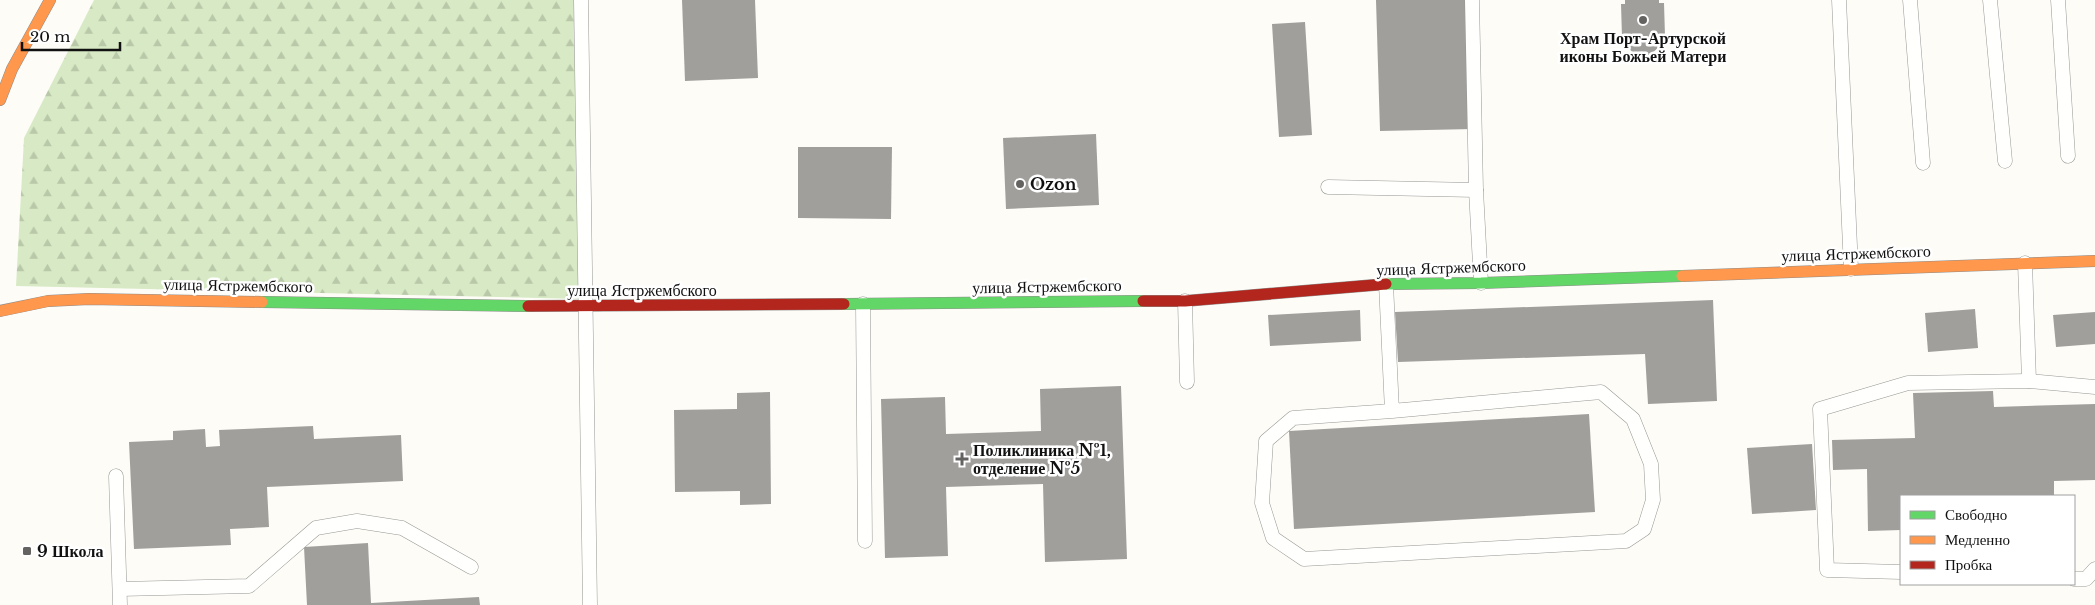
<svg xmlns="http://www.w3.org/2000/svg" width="2095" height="605" font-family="'Libre Baskerville',serif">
	<defs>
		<pattern id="forest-firs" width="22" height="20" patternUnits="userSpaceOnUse" patternTransform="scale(1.25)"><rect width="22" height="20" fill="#d8eac5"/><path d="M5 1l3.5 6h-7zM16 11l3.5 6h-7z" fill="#b8c8a8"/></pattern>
	</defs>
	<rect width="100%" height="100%" fill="#fdfcf7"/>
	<path fill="url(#forest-firs)" d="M94,0H576L581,299L16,286L24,138Z"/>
	<g fill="#a19f9c">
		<path d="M682,0H755L758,78L685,81Z"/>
		<path d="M1376,0H1469L1473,129L1380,131Z"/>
		<path d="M1625,0H1659V3H1664L1665,36H1659L1660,46L1649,56H1637L1627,47V37H1622L1621,4H1625Z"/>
		<path d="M1305,22L1312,135L1279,137L1272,24Z"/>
		<path d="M1096,134L1099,205L1006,209L1003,138Z"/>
		<path d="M798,147H892L891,219L798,218Z"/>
		<path d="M1713,300L1717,401L1648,404L1645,354L1398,362L1395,312Z"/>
		<path d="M1975,309L1978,348L1928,352L1925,313Z"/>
		<path d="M1360,310L1361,341L1270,346L1268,315Z"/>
		<path d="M2095,312V344L2056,347L2053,315Z"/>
		<path d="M1121,386L1127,559L1045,562L1043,484L946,487L948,556L885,558L881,399L945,397L946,434L1041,431L1040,389Z"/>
		<path d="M1993,391L1994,407L2095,404V480L2054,481V496H1901V530L1868,531L1867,469L1833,470L1832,440L1915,438L1913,393Z"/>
		<path d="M770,392L771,504L740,505V491L675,492L674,410L737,409V393Z"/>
		<path d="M1589,414L1595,512L1294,529L1289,431Z"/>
		<path d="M313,426L314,439L401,435L403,481L267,487L269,527L230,529L231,545L134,549L129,442L173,440V431L205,429L206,447L220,446L219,430Z"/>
		<path d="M1812,444L1816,510L1752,514L1747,448Z"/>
		<path d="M368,543L371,603L479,597L480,605H307L304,547Z"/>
	</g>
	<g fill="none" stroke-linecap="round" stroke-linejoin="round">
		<defs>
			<g id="lane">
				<path d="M581,0L590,605"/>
				<path d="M1472,0L1476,190L1481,283"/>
				<path d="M1839,0L1851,269"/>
				<path d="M1910,0L1923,163"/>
				<path d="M1990,0L2005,161"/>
				<path d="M2058,0L2068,156"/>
				<path d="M1328,187L1476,190"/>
				<path d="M2025,263L2029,381"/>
				<path d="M1386,284L1392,411L1293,418L1266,441L1262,503L1273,538L1304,559L1626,541L1644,529L1653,500L1651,464L1633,419L1601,392L1392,411"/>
				<path d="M1185,301L1187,382"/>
				<path d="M863,304L865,541"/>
				<path d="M116,476L120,605"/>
				<path d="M1901,572L1827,570L1820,409L1908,383L2029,381L2095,387"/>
				<path d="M2074,579H2086L2095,569"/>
				<path d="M120,589L249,586L316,528L357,521L402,528L471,567"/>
			</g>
			<g id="fast">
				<path d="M1386,284L1481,283L1682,276"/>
				<path d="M262,302L528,306"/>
				<path d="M844,304L1143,301"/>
			</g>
			<g id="slow">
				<path d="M0,100L12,69L50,0"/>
				<path d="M1682,276L2095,261"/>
				<path d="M0,311L48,301L89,299L262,302"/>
			</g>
			<g id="jam">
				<path d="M1143,301H1185L1386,284"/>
				<path d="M528,306L844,304"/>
			</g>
		</defs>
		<use href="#lane" stroke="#979795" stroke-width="15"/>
		<use href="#fast" stroke="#8e8d8b" stroke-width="12"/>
		<use href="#slow" stroke="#8e8d8b" stroke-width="12"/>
		<use href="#jam" stroke="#8e8d8b" stroke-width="12"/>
		<use href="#lane" stroke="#fffffe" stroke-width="14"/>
		<use href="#fast" stroke="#63d668" stroke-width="11"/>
		<use href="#slow" stroke="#ff974d" stroke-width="11"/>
		<use href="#jam" stroke="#b3261e" stroke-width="11"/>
	</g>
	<g fill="#646362" stroke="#fff" stroke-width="2">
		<circle cx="1643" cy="20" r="5"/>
		<circle cx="1020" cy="184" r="5"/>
		<path d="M959.5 451.5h5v5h5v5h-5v5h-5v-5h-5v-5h5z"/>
		<rect x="22" y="546" width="10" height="10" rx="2.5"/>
	</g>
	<g text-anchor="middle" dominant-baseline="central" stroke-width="5" stroke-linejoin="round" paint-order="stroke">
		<g font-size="16" font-weight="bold" fill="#111" stroke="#fff" text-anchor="start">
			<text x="1643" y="38" text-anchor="middle">Храм Порт-Артурской<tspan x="1643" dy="18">иконы Божьей Матери</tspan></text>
			<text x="1030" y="184">Ozon</text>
			<text x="973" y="450">Поликлиника №1,<tspan x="973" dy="18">отделение №5</tspan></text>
			<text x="37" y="551">9 Школа</text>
		</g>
		<g font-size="16" fill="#111" stroke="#fff">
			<text transform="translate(1856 253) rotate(-2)">улица Ястржембского</text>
			<text transform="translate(1451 267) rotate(-2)">улица Ястржембского</text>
			<text transform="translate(238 285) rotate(1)">улица Ястржембского</text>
			<text transform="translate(1047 286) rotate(-1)">улица Ястржембского</text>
			<text x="642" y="290">улица Ястржембского</text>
		</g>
	</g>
	<rect x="1900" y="495" width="175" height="90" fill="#ffffff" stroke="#a0a0a0"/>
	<rect x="1910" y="511" width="25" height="8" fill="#63d668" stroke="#a0a0a0"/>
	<text x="1945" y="520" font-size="15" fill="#111111">Свободно</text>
	<rect x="1910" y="536" width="25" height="8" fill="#ff974d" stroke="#a0a0a0"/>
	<text x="1945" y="545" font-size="15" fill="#111111">Медленно</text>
	<rect x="1910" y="561" width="25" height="8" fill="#b3261e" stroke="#a0a0a0"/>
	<text x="1945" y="570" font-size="15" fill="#111111">Пробка</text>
	<path d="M22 42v8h98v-8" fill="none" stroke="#111111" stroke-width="2.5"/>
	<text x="30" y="42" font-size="15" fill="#111111" stroke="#ffffff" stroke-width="4" paint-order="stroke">20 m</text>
</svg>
